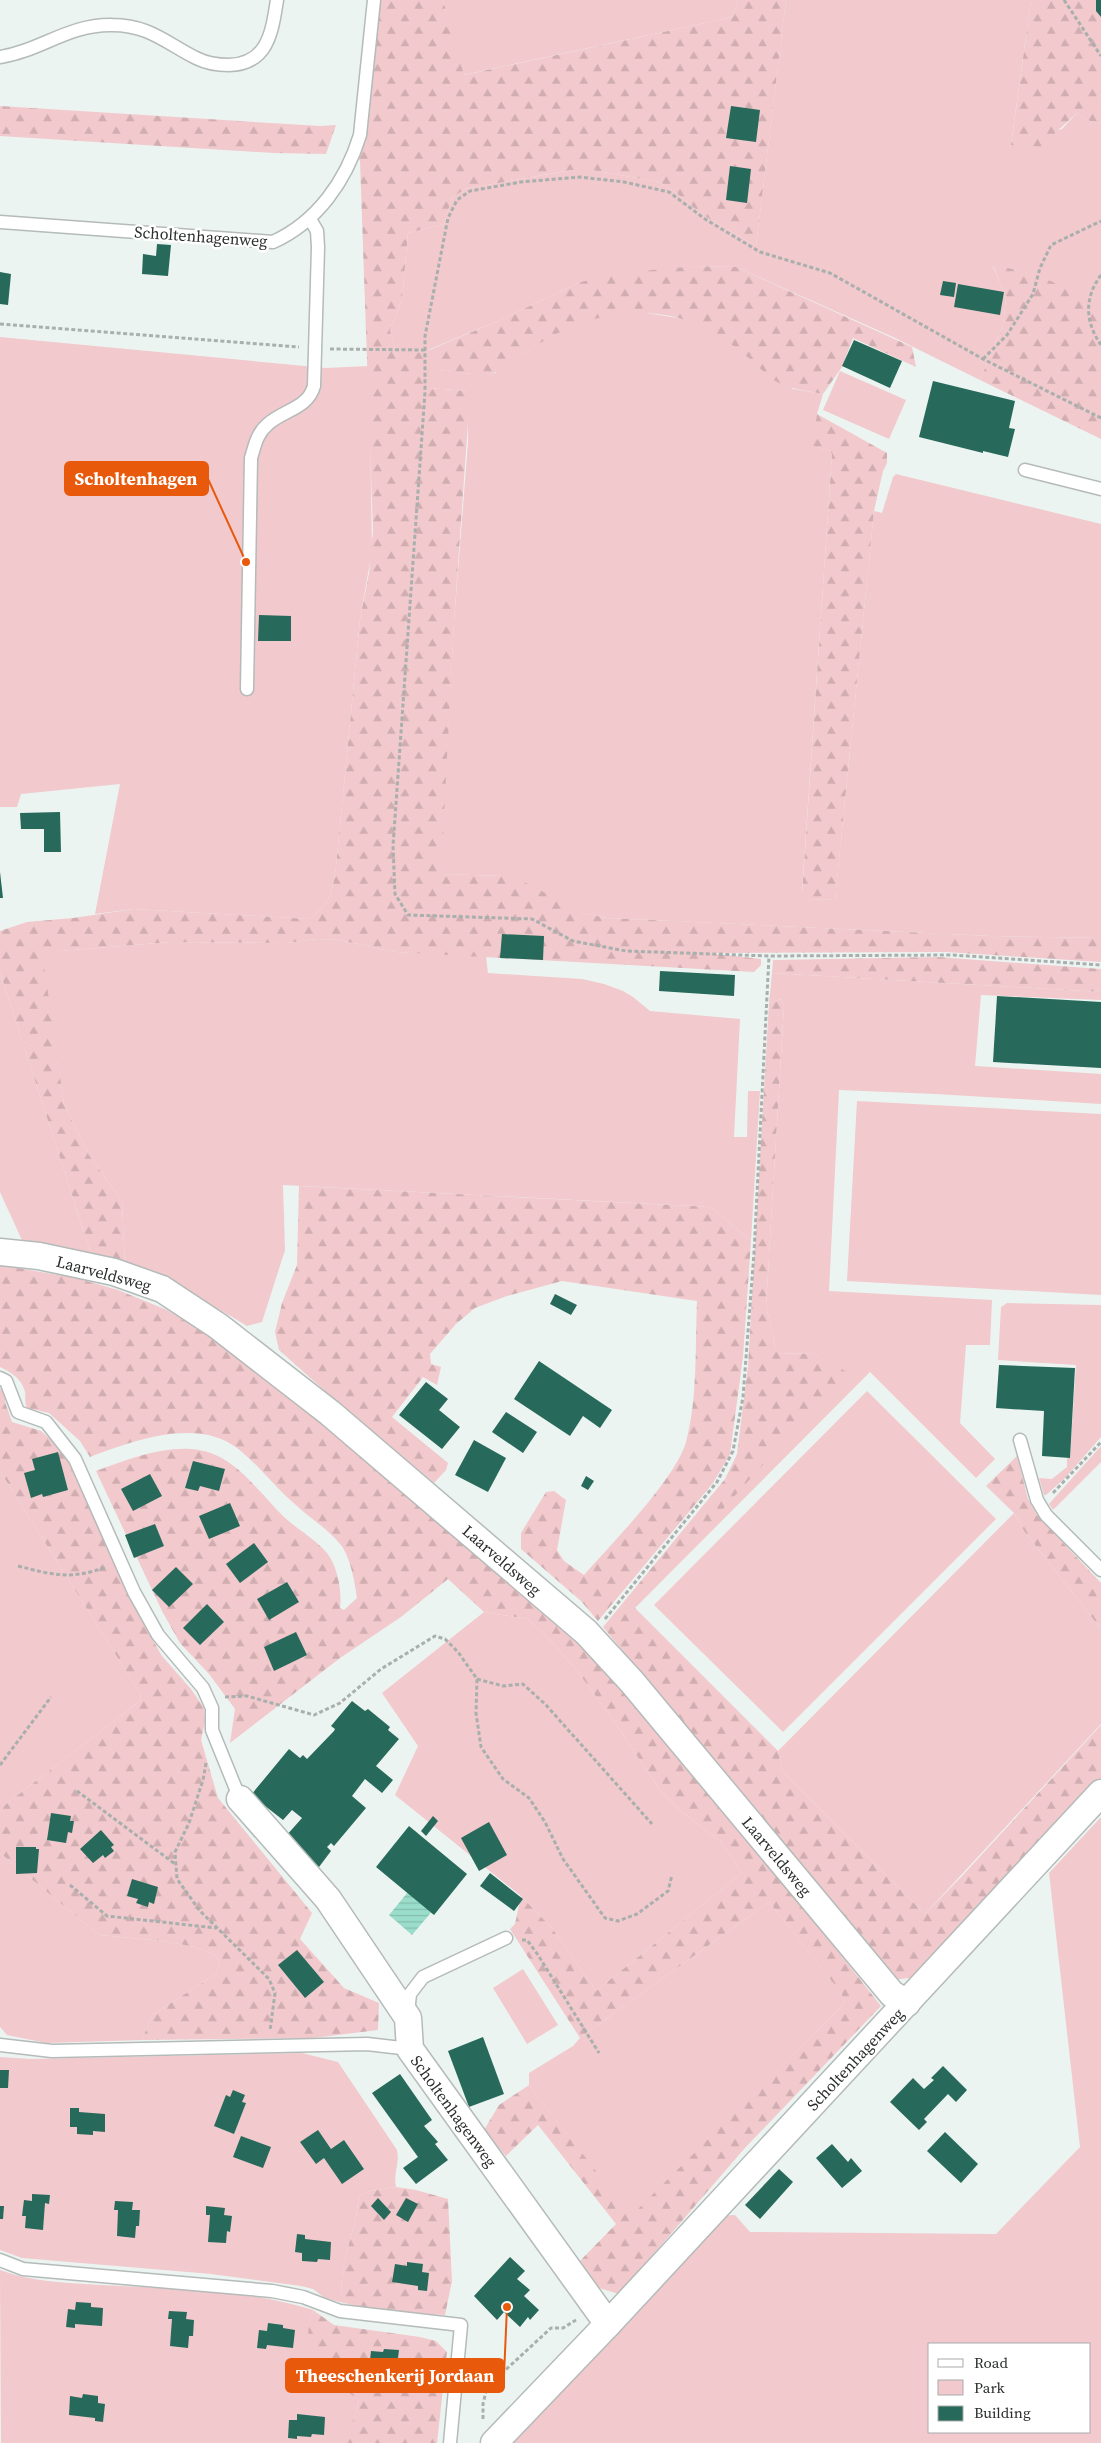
<svg xmlns="http://www.w3.org/2000/svg" width="1101" height="2443" font-family="'Source Serif 4',serif">
	<defs>
		<pattern id="forest-firs" width="22" height="20" patternUnits="userSpaceOnUse" patternTransform="scale(1.25)"><rect width="22" height="20" fill="#f2c9cd"/><path d="M5 1l3.5 6h-7zM16 11l3.5 6h-7z" fill="#d0adb0"/></pattern>
		<pattern id="water-rules" width="6" height="5" patternUnits="userSpaceOnUse" patternTransform="scale(1.25)"><rect width="6" height="5" fill="#9addca"/><path d="M0 2.5h6" fill="none" stroke="#85beae"/></pattern>
	</defs>
	<rect width="100%" height="100%" fill="#ecf4f1"/>
	<g fill="#f2c9cd" fill-rule="evenodd">
		<path d="M443,0H738L733,17L463,75Z"/>
		<path d="M786,0H1031L1011,144L1062,129L1077,113L1087,120L1101,124V321C1075,287 1035,271 993,266L1006,298L1003,325L980,380L895,338L736,267L695,266L578,283L500,320L428,350L439,370L471,374L495,373L546,339L573,325L598,317L621,313H646L691,320L714,331L793,389L823,394L817,414L813,446L829,450L832,454L802,891L805,899L835,900L874,511L882,513L893,477L896,474L1101,524V938L991,936L607,918L584,913L504,876L440,874L454,622L468,442V391L429,388L397,357L390,330L402,300L408,233L444,224L452,198L465,189L572,170H592L659,182L674,191L701,214L756,246Z"/>
		<path d="M0,337L326,368L369,366L372,551L360,619L336,867C332,892 331,904 309,919L134,909L95,914L120,784L21,794L17,807H0Z"/>
		<path d="M840,371L906,400L889,439L823,410Z"/>
		<path d="M317,939L339,940L395,952L486,956L488,973L582,979L604,984L623,991L633,997L650,1011L740,1019L734,1137H747L748,1091H760L751,1241L711,1207L283,1185L285,1250L262,1322L247,1326C208,1301 168,1284 125,1269L122,1201L89,1155L64,1104L43,965L60,951L170,942L287,943Z"/>
		<path d="M0,972L93,1260L26,1249L0,1192Z"/>
		<path d="M772,973L1101,992V1000L981,995L975,1066L1101,1074V1104L936,1094L839,1090L829,1291L992,1300L990,1345H966L960,1423L995,1459L976,1478L870,1372L635,1608L633,1607L846,1372L814,1354L777,1353L766,1306L784,1006L781,999L769,1003Z"/>
		<path d="M857,1101L1101,1114V1295L847,1281Z"/>
		<path d="M1007,1303L1101,1305V1437L1065,1478L1046,1495H1044L1039,1478L1052,1479L1067,1467V1458H1070L1076,1365L998,1360L1001,1307Z"/>
		<path d="M867,1391L996,1519L783,1732L654,1605Z"/>
		<path d="M1101,1446V1462L1053,1510L1049,1504Z"/>
		<path d="M0,1471L141,1695L140,1701L6,1804L0,1812Z"/>
		<path d="M1014,1513L1024,1531L1101,1629V1724L925,1914L782,1771L778,1751Z"/>
		<path d="M484,1612L528,1619L551,1641L578,1672L611,1717L659,1789L680,1810L722,1843L742,1873L596,1991L552,1928L521,1896L395,1795L418,1746L382,1693Z"/>
		<path d="M1101,1817V2443H507L718,2216L735,2215L750,2232L996,2234L1080,2147L1049,1873ZM930,2344H1090V2432H930Z"/>
		<path d="M0,1853L99,1935L163,1941L195,1947L215,1955L220,1964L216,1974L152,2015L142,2040L46,2043L7,2035L0,2027Z"/>
		<path d="M769,1902L843,1995L844,2004L631,2217L529,2085V2073L573,2046L580,2038Z"/>
		<path d="M523,1969L558,2025L527,2044L493,1988Z"/>
		<path d="M302,2053L338,2062L397,2150C400,2165 393,2172 396,2187L370,2191L359,2196L356,2218L343,2266L341,2293L348,2304L325,2298L313,2289L301,2286L211,2274L22,2258L0,2250V2057L31,2059Z"/>
		<path d="M0,2270C32,2282 68,2283 101,2285C171,2289 246,2289 313,2310C311,2319 308,2329 309,2338C310,2366 340,2384 359,2401C356,2418 349,2434 334,2443H1Z"/>
	</g>
	<g fill="url(#forest-firs)">
		<path d="M377,0H443L464,75L733,17L738,0H786L756,246L701,214L674,191L659,182L592,170H571L465,189L452,198L444,224L408,233L402,300L390,330L397,357L427,351L500,320L578,283L610,274L695,266L736,267L912,347L916,367L853,338L842,367L823,394C809,391 793,390 779,383C769,378 759,367 750,359C716,331 690,315 644,313C601,312 566,326 531,349C520,356 508,368 496,372C482,377 454,372 439,370L428,352L429,388L468,391L470,394L454,622L441,874L504,876L524,882L584,913L607,918L991,936L1101,938V962L946,952L709,953L761,959V965L754,972L395,952L339,940L317,939L287,943L170,942L60,951L44,965L64,1104L89,1155L122,1201L125,1269L93,1260L0,972V931L27,922L73,918L134,909L309,919C331,904 332,892 336,867L360,619L369,573L373,531L360,161L355,151Z"/>
		<path d="M1031,0H1101V124L1087,120L1077,113L1040,147L1011,145Z"/>
		<path d="M0,106L320,126L336,125L326,154L274,153L0,136Z"/>
		<path d="M993,265C1038,273 1073,284 1101,321V439L980,380L1003,325L1006,298Z"/>
		<path d="M817,414L887,453V463L883,471L874,511L835,900L805,899L802,894L832,454L829,450L812,446Z"/>
		<path d="M938,957L1101,969V992L772,973L773,960Z"/>
		<path d="M781,999L784,1006L766,1306L777,1353L814,1354L847,1372L634,1607L778,1751L782,1771L925,1914L962,1876L1101,1725V1781L923,1976L894,1980L603,1627L725,1479L737,1454L748,1366L769,1003Z"/>
		<path d="M299,1186L711,1207L751,1241L743,1357L730,1454L713,1483L598,1621L581,1601L521,1549V1533L546,1492L554,1491L566,1500L557,1550L564,1561L584,1575C611,1544 675,1480 686,1442C698,1397 695,1347 697,1301L562,1281L507,1296L475,1308L456,1324L430,1354L431,1364L441,1367L437,1385L423,1377L392,1417L448,1463L446,1470L434,1483L343,1407L279,1350L275,1332L282,1303L297,1265Z"/>
		<path d="M0,1265L76,1278L118,1290L167,1310L201,1330L269,1378L561,1618L806,1911L881,2006L744,2149L619,2294L599,2288L575,2266L616,2224L538,2125L506,2156L484,2130L499,2105L529,2085L631,2216L844,2004L842,1994L769,1902L580,2038L510,1929L515,1924L521,1896L552,1928L596,1991L742,1873L722,1843L680,1810L659,1789L611,1717L578,1672L551,1641L528,1619L484,1612L448,1579L401,1617L340,1658L230,1743L235,1709L209,1674L180,1643L162,1611L96,1471C126,1460 159,1447 191,1449C234,1452 256,1490 284,1517C297,1529 315,1539 327,1553C338,1567 342,1592 340,1608L344,1610L357,1598C355,1583 350,1555 340,1544C328,1529 311,1519 297,1506C275,1488 259,1465 237,1448C197,1417 131,1441 90,1457L80,1441L49,1413L27,1408C24,1402 26,1398 25,1392C22,1379 11,1372 0,1367Z"/>
		<path d="M0,1388L6,1395L5,1402L12,1422L41,1431L66,1453L142,1621L162,1656L191,1689L204,1708L205,1722L201,1740L218,1798L312,1913L300,1939L344,1988L379,2003L378,2030L313,2038L142,2040L152,2015L216,1974L220,1964L215,1955L195,1947L163,1941L99,1935L0,1853V1812L6,1804L140,1701L141,1695L0,1471Z"/>
		<path d="M1017,1456L1028,1499L1037,1515L1101,1583V1629L1024,1531L1014,1513L986,1486Z"/>
		<path d="M396,2187L416,2190L448,2199L452,2281L445,2315C413,2313 380,2312 348,2304L341,2293L343,2266L356,2218L359,2196L370,2191Z"/>
		<path d="M313,2310L334,2325L420,2337L436,2341L447,2352L437,2443H334C348,2434 356,2418 359,2401C339,2383 309,2368 308,2337C308,2328 311,2318 313,2310Z"/>
	</g>
	<path fill="url(#water-rules)" d="M427,1869L451,1889L412,1935L389,1915Z"/>
	<g fill="#27695a">
		<path d="M1096,0H1101V17L1096,11Z"/>
		<path d="M731,106L760,110L756,142L726,138Z"/>
		<path d="M730,166L751,169L747,203L726,200Z"/>
		<path d="M157,244L171,245L168,276L142,274L143,254L156,256Z"/>
		<path d="M0,272L11,274L8,305L0,304Z"/>
		<path d="M943,281L956,283L954,297L940,295Z"/>
		<path d="M958,284L1004,292L1000,315L954,307Z"/>
		<path d="M854,340L902,361L890,388L842,366Z"/>
		<path d="M933,381L1015,401L1009,428L1015,429L1008,457L983,451V453L919,437Z"/>
		<path d="M259,615L291,616V641H258Z"/>
		<path d="M60,812L61,852H44V829H21L20,813Z"/>
		<path d="M0,872L3,898H0Z"/>
		<path d="M502,934L544,936L543,960L500,958Z"/>
		<path d="M660,971L735,975L734,996L659,991Z"/>
		<path d="M997,996L1101,1002V1068L993,1062Z"/>
		<path d="M555,1294L577,1305L571,1315L550,1304Z"/>
		<path d="M539,1361L612,1410L600,1428L583,1416L570,1436L514,1399Z"/>
		<path d="M999,1365L1075,1368L1070,1458L1042,1456L1044,1411L996,1408Z"/>
		<path d="M426,1382L448,1399L439,1410L460,1427L442,1449L399,1415Z"/>
		<path d="M506,1412L537,1432L523,1453L492,1432Z"/>
		<path d="M474,1440L506,1458L488,1492L455,1475Z"/>
		<path d="M58,1452L68,1490L43,1497L42,1494L31,1498L24,1473L35,1470L32,1459Z"/>
		<path d="M193,1461L225,1469L219,1491L200,1486L198,1491L185,1488Z"/>
		<path d="M150,1474L162,1496L133,1511L121,1489Z"/>
		<path d="M586,1476L594,1481L588,1490L581,1486Z"/>
		<path d="M230,1503L240,1526L209,1539L199,1516Z"/>
		<path d="M155,1524L164,1546L134,1558L125,1535Z"/>
		<path d="M254,1543L268,1562L240,1583L226,1564Z"/>
		<path d="M176,1567L193,1584L169,1607L152,1590Z"/>
		<path d="M287,1582L299,1602L269,1620L257,1599Z"/>
		<path d="M207,1604L224,1622L200,1645L183,1628Z"/>
		<path d="M296,1632L307,1655L274,1671L264,1647Z"/>
		<path d="M352,1701L365,1711L368,1709L390,1727L388,1730L399,1739L376,1766L393,1780L382,1793L365,1779L352,1796L366,1808L334,1846L331,1843L327,1847L331,1851L319,1867L298,1850L301,1848L286,1836L302,1818L292,1810L283,1820L251,1795L289,1749L300,1758L303,1755L307,1759L334,1731L335,1729L331,1726Z"/>
		<path d="M51,1813L71,1816L70,1821H74L72,1833L68,1832L66,1843L47,1840Z"/>
		<path d="M433,1816L438,1821L426,1836L421,1831Z"/>
		<path d="M489,1822L507,1855L479,1871L461,1838Z"/>
		<path d="M409,1826L467,1874L434,1915L376,1867Z"/>
		<path d="M101,1830L114,1845L111,1847L114,1851L105,1858L103,1855L93,1863L80,1849Z"/>
		<path d="M16,1847H36V1849H39L37,1873L16,1874Z"/>
		<path d="M490,1873L523,1899L514,1911L480,1886Z"/>
		<path d="M132,1879L158,1887L154,1904L149,1902L148,1907L136,1903L138,1899L127,1896Z"/>
		<path d="M297,1950L324,1982L305,1998L278,1965Z"/>
		<path d="M483,2037L504,2094L469,2107L448,2051Z"/>
		<path d="M943,2066L967,2090L956,2102L948,2094L924,2119L927,2122L919,2130L890,2102L913,2078L924,2089L934,2080L931,2078Z"/>
		<path d="M0,2070H9L8,2088H0Z"/>
		<path d="M400,2074L432,2120L424,2126L438,2142L435,2144L448,2160L416,2184L403,2168L418,2157L372,2093Z"/>
		<path d="M233,2090L245,2095L242,2102L246,2103L234,2134L214,2126L226,2095L230,2097Z"/>
		<path d="M70,2108H79V2112L105,2114V2132L93,2131V2135L77,2134V2127H70Z"/>
		<path d="M318,2130L331,2149L344,2140L364,2169L342,2184L324,2158L316,2164L300,2142Z"/>
		<path d="M945,2132L978,2164L961,2183L927,2151Z"/>
		<path d="M241,2136L271,2147L263,2168L233,2157Z"/>
		<path d="M832,2144L848,2162L851,2158L862,2171L842,2188L816,2158Z"/>
		<path d="M779,2169L793,2182L760,2219L745,2205Z"/>
		<path d="M32,2194L50,2195L49,2204L45,2203L43,2230L25,2228L26,2216H22L24,2200L32,2201Z"/>
		<path d="M378,2198L391,2212L384,2220L371,2206Z"/>
		<path d="M406,2198L418,2204L408,2222L396,2215Z"/>
		<path d="M115,2201L133,2202L132,2210H140L139,2226H136L135,2238L117,2236L118,2210H114Z"/>
		<path d="M0,2206H4L3,2219H0Z"/>
		<path d="M206,2206L225,2208L224,2215L232,2216L230,2232L227,2231L226,2243L208,2242L210,2215H206Z"/>
		<path d="M297,2234L305,2235V2239L331,2242L330,2260L318,2259L317,2262L302,2261V2253L295,2252Z"/>
		<path d="M510,2257L525,2271L517,2279L530,2290L524,2296L539,2310L530,2320L528,2317L520,2327L504,2312L497,2320L474,2296Z"/>
		<path d="M407,2262L423,2264L422,2272L429,2273L427,2291L418,2290V2286L392,2282L395,2264L407,2266Z"/>
		<path d="M76,2302L91,2303V2307L103,2308L102,2326L75,2324V2328L66,2327L68,2309L75,2310Z"/>
		<path d="M169,2311L187,2312L186,2319L194,2320L193,2336H189L188,2348L170,2346L172,2319H168Z"/>
		<path d="M268,2323L283,2325V2328L295,2330L293,2348L267,2345L266,2349L257,2348L259,2330L267,2331Z"/>
		<path d="M384,2349L399,2350L398,2358L406,2359L404,2377L395,2376L396,2372L369,2369L371,2351L383,2352Z"/>
		<path d="M83,2394L98,2396V2403L105,2404L103,2422L95,2421V2418L69,2415L70,2396L82,2398Z"/>
		<path d="M297,2414L325,2417L324,2435L312,2434L311,2437L297,2436V2439L288,2438L289,2420H297Z"/>
	</g>
	<g fill="none" stroke-linecap="round" stroke-linejoin="round">
		<defs>
			<g id="service">
				<path d="M0,57C40,51 69,24 112,25C149,25 166,43 196,58C206,63 218,65 229,65C268,64 272,32 277,0"/>
				<path d="M0,222L273,242C317,222 346,181 360,135L374,0"/>
				<path d="M1025,470L1101,489"/>
				<path d="M247,689L251,458C255,445 257,433 268,424C284,410 308,408 314,386L318,247L317,231L310,219"/>
				<path d="M0,1378L6,1381L18,1412L46,1422L75,1459L134,1592L158,1635L203,1688L212,1708V1730L240,1799"/>
				<path d="M1020,1440L1037,1500L1046,1515L1101,1570"/>
				<path d="M408,2013L410,1994L423,1977L506,1938"/>
				<path d="M0,2045L52,2051L367,2044L410,2049"/>
				<path d="M0,2260L23,2269L272,2291L303,2297L340,2311L461,2325L450,2443"/>
			</g>
			<g id="minor">
				<path d="M0,1252L39,1256L114,1272L162,1289L218,1326L330,1413L586,1632L632,1682L892,1994L907,2003"/>
				<path d="M240,1799L328,1899L408,2018L410,2049L608,2324"/>
				<path d="M494,2443L608,2324L1101,1793"/>
			</g>
		</defs>
		<use href="#service" stroke="#b4bbb9" stroke-width="15"/>
		<use href="#minor" stroke="#b4bbb9" stroke-width="29"/>
		<g stroke="#a9afad" stroke-width="3" stroke-dasharray="4 2.5" stroke-linecap="butt">
			<path d="M1064,0L1101,56"/>
			<path d="M1101,275C1084,298 1085,322 1101,345"/>
			<path d="M0,324L299,347"/>
			<path d="M330,349L425,350"/>
			<path d="M983,359L1007,335L1033,294L1040,268L1051,245L1101,221"/>
			<path d="M1101,418L983,359L830,273L760,252L705,219L669,192L624,182L580,177L521,182L470,191L457,200L448,218L425,336V392L393,846L395,894L408,915L532,919L573,941L626,951L769,956L953,955L1101,965"/>
			<path d="M1053,1493L1101,1442"/>
			<path d="M18,1566C53,1575 71,1580 106,1567"/>
			<path d="M605,1619L717,1482L733,1451L743,1397L754,1253L769,956"/>
			<path d="M477,1679L503,1686L523,1684L546,1705L652,1824"/>
			<path d="M225,1697L247,1696L314,1715L340,1703L381,1669L435,1636L445,1639L458,1652L477,1679L476,1713L481,1747L503,1779L529,1798L545,1822L563,1859L605,1918L618,1921L637,1914L668,1891L672,1875"/>
			<path d="M206,1763L203,1780L189,1823L175,1852L177,1879L200,1911L269,1979L275,1993L270,2031"/>
			<path d="M0,1765L51,1697"/>
			<path d="M77,1791L175,1864"/>
			<path d="M70,1885L107,1916L216,1928"/>
			<path d="M522,1940H527L538,1955L599,2053"/>
			<path d="M483,2419V2404L487,2387L551,2328H563L576,2320"/>
		</g>
		<use href="#service" stroke="#fff" stroke-width="12"/>
		<use href="#minor" stroke="#fff" stroke-width="26"/>
	</g>
	<g text-anchor="middle" dominant-baseline="central" stroke-width="5" stroke-linejoin="round" paint-order="stroke">
		<g font-size="16" fill="#2b2d2d" stroke="#fff">
			<text transform="translate(201 236) rotate(4)">Scholtenhagenweg</text>
			<text transform="translate(104 1273) rotate(15)">Laarveldsweg</text>
			<text transform="translate(502 1560) rotate(41)">Laarveldsweg</text>
			<text transform="translate(777 1856) rotate(50)">Laarveldsweg</text>
			<text transform="translate(855 2059) rotate(-47)">Scholtenhagenweg</text>
			<text transform="translate(454 2111) rotate(54)">Scholtenhagenweg</text>
		</g>
	</g>
	<path fill="none" stroke="#e8590c" stroke-width="2" d="M246 562L208 479M507 2307L504 2375"/>
	<g fill="#e8590c" stroke="#fff" stroke-width="2">
		<circle cx="246" cy="562" r="5"/>
		<circle cx="507" cy="2307" r="5"/>
	</g>
	<g fill="#e8590c" stroke="#e8590c" stroke-width="2">
		<rect x="65" y="462" width="143" height="33" rx="5"/>
		<rect x="286" y="2359" width="218" height="33" rx="5"/>
	</g>
	<g font-size="18" text-anchor="middle" font-weight="bold" fill="#fff">
		<text x="136" y="485">Scholtenhagen</text>
		<text x="395" y="2382">Theeschenkerij Jordaan</text>
	</g>
	<rect x="928" y="2343" width="162" height="90" fill="#ffffff" stroke="#aaabab"/>
	<rect x="938" y="2359" width="25" height="8" fill="#ffffff" stroke="#aaabab"/>
	<text x="974" y="2368" font-size="15" fill="#2b2d2d">Road</text>
	<rect x="938" y="2380" width="25" height="15" fill="#f2c9cd" stroke="#aaabab"/>
	<text x="974" y="2393" font-size="15" fill="#2b2d2d">Park</text>
	<rect x="938" y="2406" width="25" height="15" fill="#27695a" stroke="#aaabab"/>
	<text x="974" y="2418" font-size="15" fill="#2b2d2d">Building</text>
</svg>
